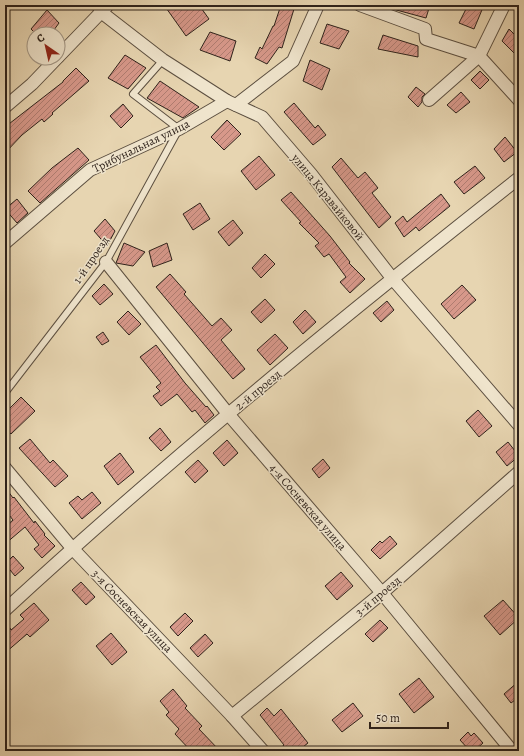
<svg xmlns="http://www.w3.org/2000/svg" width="524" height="756" font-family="Alegreya,serif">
	<defs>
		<pattern id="building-hatch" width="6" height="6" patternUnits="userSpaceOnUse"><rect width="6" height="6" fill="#d7988a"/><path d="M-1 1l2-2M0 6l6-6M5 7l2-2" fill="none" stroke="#af7c70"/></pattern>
	</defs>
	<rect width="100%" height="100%" fill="#e7d5b1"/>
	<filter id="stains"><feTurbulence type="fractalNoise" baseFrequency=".005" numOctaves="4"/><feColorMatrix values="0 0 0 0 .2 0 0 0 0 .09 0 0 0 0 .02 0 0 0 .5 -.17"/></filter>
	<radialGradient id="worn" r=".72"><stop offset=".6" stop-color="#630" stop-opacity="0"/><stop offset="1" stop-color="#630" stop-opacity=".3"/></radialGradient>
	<g fill="url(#building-hatch)" stroke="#2e221b">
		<path d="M164,5H199L209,19L186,36Z"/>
		<path d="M281,5L294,9L282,48L279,47L267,64L255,58L260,47L262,49L273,26H274Z"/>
		<path d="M388,5H430L426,18L389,8L387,7Z"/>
		<path d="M468,5H484L474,29L459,23Z"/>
		<path d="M47,10L59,23L51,34H36L31,29Z"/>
		<path d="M327,24L349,31L339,49L320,43Z"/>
		<path d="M509,29L519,39V58L502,41Z"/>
		<path d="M210,32L236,41L230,61L200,50Z"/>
		<path d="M383,35L418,46V57L378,49Z"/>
		<path d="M125,55L146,68L128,89L108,78Z"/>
		<path d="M310,60L330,69L322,90L303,81Z"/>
		<path d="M76,68L89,81L52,113L53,114L44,122L42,119L22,135L5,153V127L63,82V81Z"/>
		<path d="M480,71L489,80L480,89L471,80Z"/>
		<path d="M160,81L199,107L183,118L147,98Z"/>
		<path d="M416,87L425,94L422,97V102L418,107L408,97Z"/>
		<path d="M461,92L470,102L456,113L447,105Z"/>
		<path d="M294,103L315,128L318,125L326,135L313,145L284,112Z"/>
		<path d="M123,104L133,116L121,128L110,116Z"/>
		<path d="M227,120L241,134L224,150L211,137Z"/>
		<path d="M505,137L517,152L504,162L494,149Z"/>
		<path d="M78,148L89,160L40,203L28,191L52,168Z"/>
		<path d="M259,156L275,175L256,190L241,171Z"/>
		<path d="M341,158L358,178L365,172L378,188L372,193L391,217L379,228L332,167Z"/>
		<path d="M475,166L485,178L464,194L454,182Z"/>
		<path d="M291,192L330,236L350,262L349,263L365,279L350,293L340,282L346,277L329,254L324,257L315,246L319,243L299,223L301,222L281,200Z"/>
		<path d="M441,194L450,206L419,231L416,227L404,237L395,223L403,216L407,222Z"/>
		<path d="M17,199L28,213L17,223L5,209Z"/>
		<path d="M200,203L210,219L193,230L183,214Z"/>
		<path d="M105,219L115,231L107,246L94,231Z"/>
		<path d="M233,220L243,233L229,246L218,232Z"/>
		<path d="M124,243L145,252L133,266L116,263Z"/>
		<path d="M167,243L172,260L153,267L149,251Z"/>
		<path d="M265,254L275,264L261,278L252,268Z"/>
		<path d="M170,274L186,292L184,294L212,326L221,318L232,330L221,340L245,369L233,379L156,287Z"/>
		<path d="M104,284L113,294L100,305L92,296Z"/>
		<path d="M462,285L476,300L454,319L441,304Z"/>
		<path d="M265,299L275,310L261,323L251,312Z"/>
		<path d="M387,301L394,310L381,322L373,313Z"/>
		<path d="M305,310L316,322L303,334L293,322Z"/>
		<path d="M128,311L141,324L129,335L117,322Z"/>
		<path d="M103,332L109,341L102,345L96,337Z"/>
		<path d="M275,334L288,348L270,365L257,350Z"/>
		<path d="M156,345L185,383L206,407L207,406L214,415L205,423L195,410L192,412L177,394L161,406L153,396L160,391L156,387L161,383L140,357Z"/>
		<path d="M21,397L35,411L11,434L5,428V413Z"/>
		<path d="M478,410L492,426L479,437L466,421Z"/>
		<path d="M160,428L171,442L161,451L149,438Z"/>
		<path d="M30,439L50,463L53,460L68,476L55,487L19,448Z"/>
		<path d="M227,440L238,453L224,466L213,453Z"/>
		<path d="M508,442L519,456L507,466L496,452Z"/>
		<path d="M120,453L134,472L118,485L104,466Z"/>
		<path d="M323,459L330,468L319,478L312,469Z"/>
		<path d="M198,460L208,471L195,483L185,472Z"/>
		<path d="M5,487L13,498L14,497L34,523L35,521L45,534L44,535L55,546L42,558L34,549L39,545L25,527L5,544V527L13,520L5,510Z"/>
		<path d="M92,492L101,503L82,519L69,503L78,496L82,500Z"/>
		<path d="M390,536L397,544L380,559L371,550L380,541L382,543Z"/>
		<path d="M13,556L24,568L15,576L5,564Z"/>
		<path d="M341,572L353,586L337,600L325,586Z"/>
		<path d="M81,582L95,597L86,605L72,590Z"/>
		<path d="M503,600L519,618L500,635L484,616Z"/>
		<path d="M34,603L49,620L30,637L27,634L5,653V632L10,628L11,630L24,619L20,615Z"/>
		<path d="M185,613L193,621L178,636L170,627Z"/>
		<path d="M380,620L388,628L373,642L365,634Z"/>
		<path d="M111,633L127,652L112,665L96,646Z"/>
		<path d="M205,634L213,643L198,657L190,648Z"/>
		<path d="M419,678L434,697L414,713L399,694Z"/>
		<path d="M519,681V697L511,703L504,694Z"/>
		<path d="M173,689L187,706L185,708L202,726L199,729L220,751H191L175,734L179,729L166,715L169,712L160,701Z"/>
		<path d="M353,703L363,716L342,732L332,720Z"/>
		<path d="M267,708L274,716L281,709L308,743L298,751H277L284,745L260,715Z"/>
		<path d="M468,732L471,736L474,733L483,743L474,751H470L460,740Z"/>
	</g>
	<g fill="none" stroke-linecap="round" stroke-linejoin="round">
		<defs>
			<path id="lane" d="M5,393L106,262L179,129L133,94L163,60"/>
			<g id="street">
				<path d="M98,5L101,12L163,60L227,101L262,117L311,174L392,278L519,425"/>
				<path d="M360,5L425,29L426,39L479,56"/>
				<path d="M479,56L519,100"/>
				<path d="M58,57L108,5"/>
				<path d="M429,100L479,56L504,5"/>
				<path d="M236,105L293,61L318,5"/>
				<path d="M5,107L32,84L57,58"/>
				<path d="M5,243L90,170L179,129L227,101"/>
				<path d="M106,262L229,415L382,593L512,751"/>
				<path d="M5,468L72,548L232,716L263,751"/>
				<path d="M5,610C170,458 344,316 519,178"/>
				<path d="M232,716L382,593L519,472"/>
			</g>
		</defs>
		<use href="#lane" stroke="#5c4f40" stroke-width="8"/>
		<use href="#street" stroke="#5c4f40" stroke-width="14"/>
		<use href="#lane" stroke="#efe4cc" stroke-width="6"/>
		<use href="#street" stroke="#efe4cc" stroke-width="12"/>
	</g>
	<g text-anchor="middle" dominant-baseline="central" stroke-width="3" stroke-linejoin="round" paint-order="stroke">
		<g font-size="12" fill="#2e221b" stroke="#efe4cc">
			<text transform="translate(141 146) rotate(-26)">Трибунальная улица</text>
			<text transform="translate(328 197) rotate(51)">улица Каравайковой</text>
			<text transform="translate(91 260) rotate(-56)">1-й проезд</text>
			<text transform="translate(258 390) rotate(-40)">2-й проезд</text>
			<text transform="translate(308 507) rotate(49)">4-я Сосневская улица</text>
			<text transform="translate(378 596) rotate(-40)">3-й проезд</text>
			<text transform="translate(132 611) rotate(46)">3-я Сосневская улица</text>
		</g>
	</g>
	<rect width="524" height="756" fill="none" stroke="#e7d5b1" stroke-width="20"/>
	<rect x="6" y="6" width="512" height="744" fill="none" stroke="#2e221b" stroke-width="2"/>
	<rect x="10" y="10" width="504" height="736" fill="none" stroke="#2e221b"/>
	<g transform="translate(46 46) rotate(326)"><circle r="19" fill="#efe4cc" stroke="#a29685"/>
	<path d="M0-3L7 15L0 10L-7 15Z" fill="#8f2418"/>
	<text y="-6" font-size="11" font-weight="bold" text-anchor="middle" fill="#2e221b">С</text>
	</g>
	<path d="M370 722v6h78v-6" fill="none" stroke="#2e221b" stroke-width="2"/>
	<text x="376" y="722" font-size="12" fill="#2e221b" stroke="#efe4cc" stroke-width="3" paint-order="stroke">50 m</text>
	<rect width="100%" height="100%" filter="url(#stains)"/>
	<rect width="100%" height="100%" fill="url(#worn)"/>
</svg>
